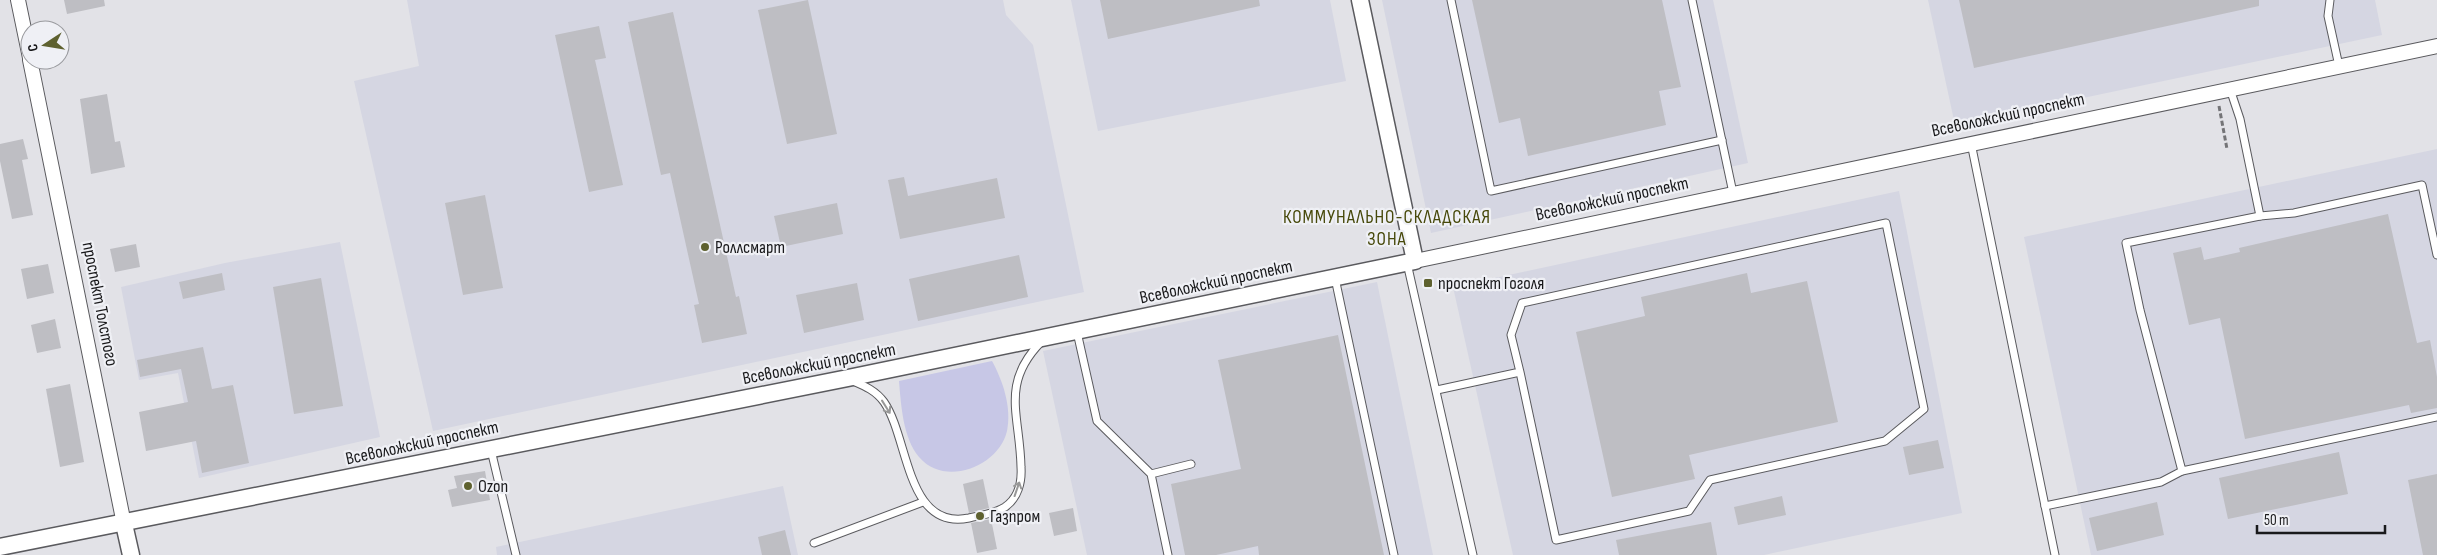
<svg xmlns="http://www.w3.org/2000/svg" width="2437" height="555" font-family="'Sofia Sans Condensed',sans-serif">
	<rect width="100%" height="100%" fill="#e2e2e7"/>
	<g fill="#d5d6e2">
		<path d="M407,0H1003L1006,15L1033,45L1084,292L433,431L354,81L419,66Z"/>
		<path d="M1071,0H1330L1346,81L1098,131Z"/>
		<path d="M1382,0H1713L1748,163L1431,233Z"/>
		<path d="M1928,0H2375L2382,35L1955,125Z"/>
		<path d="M2437,149V555H2091L2024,237Z"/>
		<path d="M1899,191L1962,513L1764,555H1513L1453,287Z"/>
		<path d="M340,242L380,437L199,478L178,373L139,380L121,287L225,263Z"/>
		<path d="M1377,282L1433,555H1087L1043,351Z"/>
		<path d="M783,486L798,555H497L496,547Z"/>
	</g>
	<path fill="#c7c7e6" d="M992,361C1003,381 1012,408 1007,431C999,466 945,488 919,457C903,438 901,405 899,381Z"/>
	<g fill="#bebec3">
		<path d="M64,0H104L105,6L67,14Z"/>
		<path d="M808,0L837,134L787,144L758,10Z"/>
		<path d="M1100,0H1259L1260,6L1108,39Z"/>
		<path d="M1472,0H1662L1681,87L1659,91L1666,125L1528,156L1520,118L1499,123Z"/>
		<path d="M1959,0H2259V6L1974,68Z"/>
		<path d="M673,12L736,297L739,296L747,334L702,343L694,305L699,304L670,173L661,175L628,22Z"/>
		<path d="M599,26L606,58L595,60L623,185L589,192L555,35Z"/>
		<path d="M107,94L115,142L120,141L125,167L91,174L80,99Z"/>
		<path d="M23,139L28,159L22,160L33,215L12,219L0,161V144Z"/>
		<path d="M904,177L908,196L997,178L1005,218L900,239L888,180Z"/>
		<path d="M485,195L503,288L463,295L445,203Z"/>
		<path d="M837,203L843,234L781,247L774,216Z"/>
		<path d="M2388,214L2417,343L2430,340L2437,377V408L2411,413L2409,405L2245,439L2220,318L2189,325L2173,253L2201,247L2204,260L2240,252L2239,248Z"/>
		<path d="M136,244L140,267L115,272L110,249Z"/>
		<path d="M1019,255L1028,297L918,321L909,279Z"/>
		<path d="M48,264L54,293L27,299L21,269Z"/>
		<path d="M222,273L225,290L183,299L179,282Z"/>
		<path d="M1747,273L1751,293L1807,281L1838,422L1689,455L1695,479L1612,497L1576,332L1645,316L1641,297Z"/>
		<path d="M321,278L343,406L294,414L273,287Z"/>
		<path d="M857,283L864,320L804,333L796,295Z"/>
		<path d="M55,319L61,348L37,353L31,325Z"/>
		<path d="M1338,335L1384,555H1259L1258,546L1216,555H1185L1171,484L1241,469L1218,360Z"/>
		<path d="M203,347L212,389L233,385L249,463L202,473L196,441L146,451L139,412L188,402L181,369L140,377L137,360Z"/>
		<path d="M70,384L84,462L60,467L46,389Z"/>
		<path d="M1938,440L1944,468L1909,475L1903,447Z"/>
		<path d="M2339,452L2348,494L2228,519L2219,478Z"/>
		<path d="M485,471L490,500L452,507L448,490L457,488L454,476Z"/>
		<path d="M2437,474V555H2423L2408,480Z"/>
		<path d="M983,479L989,508L969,513L963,484Z"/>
		<path d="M1782,496L1786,515L1738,525L1734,507Z"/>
		<path d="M2157,502L2164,535L2097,551L2089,518Z"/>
		<path d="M1073,508L1077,531L1054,536L1049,513Z"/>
		<path d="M991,519L997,549L977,553L971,523Z"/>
		<path d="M1711,522L1717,555H1619L1616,540Z"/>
		<path d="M785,530L791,555H762L758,537Z"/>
	</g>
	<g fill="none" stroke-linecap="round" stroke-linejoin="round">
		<defs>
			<g id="service">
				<path d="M1451,0L1491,191L1722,140"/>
				<path d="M1692,0L1733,193"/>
				<path d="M2330,0L2328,16L2339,66"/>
				<path d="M2230,89L2240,119L2260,216L2126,243L2140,310L2182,471L2437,417"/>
				<path d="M1971,143L2055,555"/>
				<path d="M2260,216L2294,213L2422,185L2437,255"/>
				<path d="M1407,263L1473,555"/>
				<path d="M1335,278L1394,555"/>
				<path d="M1077,332L1097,421L1151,474L1168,555"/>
				<path d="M853,381C865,386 876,391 884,402C909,438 906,531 969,518C982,515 994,514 1005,507C1018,498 1022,482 1021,467C1020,415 1000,384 1041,342"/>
				<path d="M1437,390L1520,372L1556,540L1689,511L1710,480L1885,441L1924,409L1886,223L1522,303L1511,335L1520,372"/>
				<path d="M491,450L516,555"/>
				<path d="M1151,474L1191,464"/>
				<path d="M2045,506L2161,482L2182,471"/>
				<path d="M814,543L923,502"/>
			</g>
			<g id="minor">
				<path d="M18,0L30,58"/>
				<path d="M30,60L124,524"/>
				<path d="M1415,261L2437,46"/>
			</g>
			<g id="tertiary">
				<path d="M124,524L131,555"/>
				<path d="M0,547L848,378L1415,261L1360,0"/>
			</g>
		</defs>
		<use href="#service" stroke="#5a5a5e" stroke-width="9"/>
		<use href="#minor" stroke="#5a5a5e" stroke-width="16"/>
		<use href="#tertiary" stroke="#5a5a5e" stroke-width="19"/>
		<path stroke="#747477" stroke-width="3" stroke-dasharray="5 2.5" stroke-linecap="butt" d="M2219,106L2227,149"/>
		<use href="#service" stroke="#fff" stroke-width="7"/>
		<use href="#minor" stroke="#fff" stroke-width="14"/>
		<use href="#tertiary" stroke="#fff" stroke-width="16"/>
	</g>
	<defs><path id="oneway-shaft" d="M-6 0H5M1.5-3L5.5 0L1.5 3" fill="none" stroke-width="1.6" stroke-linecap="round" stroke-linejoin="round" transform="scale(1.25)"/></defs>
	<g stroke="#989898">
		<use href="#oneway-shaft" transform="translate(886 407) rotate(58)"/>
		<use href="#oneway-shaft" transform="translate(1017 489) rotate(-71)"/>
	</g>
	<g fill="#5e612f" stroke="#eff0f5" stroke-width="2">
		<circle cx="705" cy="247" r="5"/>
		<rect x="1423" y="278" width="10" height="10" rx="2.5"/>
		<circle cx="468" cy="486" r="5"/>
		<circle cx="980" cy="516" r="5"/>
	</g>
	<g text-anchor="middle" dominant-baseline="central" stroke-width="4.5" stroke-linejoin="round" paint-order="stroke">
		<g font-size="18" fill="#19191b" stroke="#eff0f5">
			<text transform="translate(2008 115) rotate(-12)">Всеволожский проспект</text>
			<text transform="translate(1612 199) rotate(-12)">Всеволожский проспект</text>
			<text transform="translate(1216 282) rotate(-12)">Всеволожский проспект</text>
			<text transform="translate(100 304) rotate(79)">проспект Толстого</text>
			<text transform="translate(819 364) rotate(-11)">Всеволожский проспект</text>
			<text transform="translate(422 443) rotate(-12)">Всеволожский проспект</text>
		</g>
		<g font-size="18" fill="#19191b" stroke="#eff0f5" text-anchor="start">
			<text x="715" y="247">Роллсмарт</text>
			<text x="1438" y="283">проспект Гоголя</text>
			<text x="478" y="486">Ozon</text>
			<text x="990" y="516">Газпром</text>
		</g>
		<g font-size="19" letter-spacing="1" fill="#47490b" stroke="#eff0f5">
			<text x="1387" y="217">КОММУНАЛЬНО-СКЛАДСКАЯ<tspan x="1387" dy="22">ЗОНА</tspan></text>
		</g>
	</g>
	<g transform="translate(45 45) rotate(258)"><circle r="24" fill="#eff0f5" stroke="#999a9e"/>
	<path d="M0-4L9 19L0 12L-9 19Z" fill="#5e612f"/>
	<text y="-8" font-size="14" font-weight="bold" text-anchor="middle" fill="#19191b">С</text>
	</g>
	<path d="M2257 525v8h128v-8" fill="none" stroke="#19191b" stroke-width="2.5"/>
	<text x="2264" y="525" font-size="15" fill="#19191b" stroke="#eff0f5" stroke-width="4" paint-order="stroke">50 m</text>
</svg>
